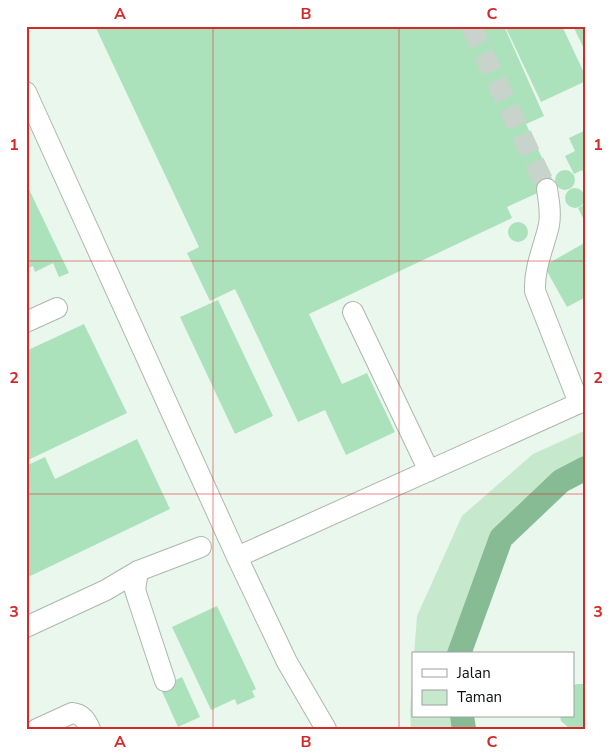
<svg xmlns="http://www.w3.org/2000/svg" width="612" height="755" font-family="'Nunito Sans',sans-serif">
	<rect width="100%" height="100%" fill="#e9f7ed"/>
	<g fill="#c6e9ce">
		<path d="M586,430V468L561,481L501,538L459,654H414L417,616L462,516L533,454Z"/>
		<path d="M413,667V716H462L464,729H411L410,712Z"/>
	</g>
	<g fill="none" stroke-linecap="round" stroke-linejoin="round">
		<g stroke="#86bb94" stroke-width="24">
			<path d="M459,654L501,538L561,481L586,468"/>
			<path d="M462,716L464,729"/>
		</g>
	</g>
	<g fill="#ace2bb">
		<path d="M95,26H504L544,116L526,124L555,185L507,207L512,218L309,314L342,384L367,373L395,432L346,455L325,410L298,422L235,289L210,301L187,253L199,247Z"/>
		<path d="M505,26H562L586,77V81L541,102Z"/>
		<path d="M573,26H586V53Z"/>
		<path d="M586,130V177L582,170L574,174L565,156L575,151L569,138Z"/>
		<circle cx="565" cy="180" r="10"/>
		<path d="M26,183L69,273L59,277L53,263L35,272L33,266L26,269Z"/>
		<circle cx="575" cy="198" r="10"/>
		<path d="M586,204V224L578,208Z"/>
		<circle cx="518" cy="232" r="10"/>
		<path d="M586,242V297L567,307L544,266Z"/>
		<path d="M218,300L273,416L235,434L180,317Z"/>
		<path d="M84,324L127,413L26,461V351Z"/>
		<path d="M137,439L170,509L26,578V466L45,457L55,479Z"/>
		<path d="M217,606L256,689L252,691L255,697L237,705L235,699L211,710L172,627Z"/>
		<path d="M182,677L200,717L178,727L160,687Z"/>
		<path d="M578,684H586V729H570L561,721L560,716H573V685Z"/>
	</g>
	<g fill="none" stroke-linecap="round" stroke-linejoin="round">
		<path stroke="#c8d4cb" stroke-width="20" stroke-dasharray="20 10" stroke-linecap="butt" d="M471,26L547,189"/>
		<defs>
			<g id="minor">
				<path d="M26,92L237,557L287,662L326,729"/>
				<path d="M547,189C549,201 551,213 549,225C544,247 534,267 535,291L579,403"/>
				<path d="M353,312L429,471"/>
				<path d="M26,322L57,308"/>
				<path d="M237,557L586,400"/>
				<path d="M138,571L135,590L165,681"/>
				<path d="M26,627L106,590L138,571L201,547"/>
				<path d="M37,729L72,713C82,714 86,720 90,729"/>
			</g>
		</defs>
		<use href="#minor" stroke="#abb8ae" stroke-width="22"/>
		<use href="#minor" stroke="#fff" stroke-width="20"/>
	</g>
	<path fill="none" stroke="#d62828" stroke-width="1" stroke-opacity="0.55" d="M213,26V729M399,26V729M26,261H586M26,494H586"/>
	<rect width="612" height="755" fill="none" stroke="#ffffff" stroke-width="55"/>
	<rect x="412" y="652" width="162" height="65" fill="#ffffff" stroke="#9ea09e"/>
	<rect x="422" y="669" width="25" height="8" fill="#ffffff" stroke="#9ea09e"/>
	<text x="457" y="678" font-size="15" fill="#0c110d">Jalan</text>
	<rect x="422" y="690" width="25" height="15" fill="#c6e9ce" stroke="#9ea09e"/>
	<text x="457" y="702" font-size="15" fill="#0c110d">Taman</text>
	<rect x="28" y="28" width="556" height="700" fill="none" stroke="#d62828" stroke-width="2"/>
	<g font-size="16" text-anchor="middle" font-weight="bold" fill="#d62828">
		<text x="120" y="19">A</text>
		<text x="306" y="19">B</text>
		<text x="492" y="19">C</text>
		<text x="14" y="150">1</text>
		<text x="598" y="150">1</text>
		<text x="14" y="383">2</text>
		<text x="598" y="383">2</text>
		<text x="14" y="617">3</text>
		<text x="598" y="617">3</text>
		<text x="120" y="747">A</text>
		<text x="306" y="747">B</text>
		<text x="492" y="747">C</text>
	</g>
</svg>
